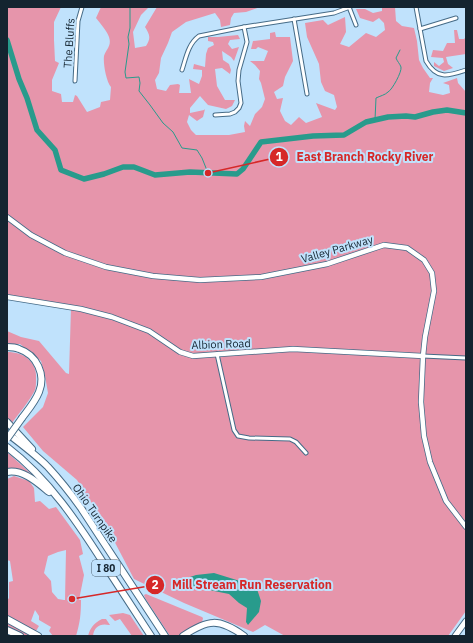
<svg xmlns="http://www.w3.org/2000/svg" width="473" height="643" font-family="'IBM Plex Sans',sans-serif">
	<rect width="100%" height="100%" fill="#c0e2fc"/>
	<g fill="#e695ab" fill-rule="evenodd">
		<path d="M7,7H61L54,22V40L55,61L59,63L52,80V91L61,94L62,102H73L75,95L77,96L87,112L100,107L101,102L110,100L111,87C106,81 103,63 104,56C106,49 112,46 109,37C107,31 100,23 96,18L101,7H149L141,15L133,32L135,48L146,46C151,38 150,35 145,27L157,7H260L246,12L234,13L231,18L230,25L221,27L220,20L215,13L186,22L172,32L168,43L161,58L159,73L155,80L157,89L166,91L170,85L178,84L180,85L179,93H191L189,79L199,84L202,76V70L193,69L194,64L205,67L206,54L208,48L214,45L213,42L208,41V37H218L238,35L240,39L230,40L228,44L232,49L239,47L234,61L231,57L222,51L223,60L229,64L231,70L230,74L222,68L215,69L217,86L225,100H235L232,106L226,109L208,105L200,96L190,108V113L204,110L205,109L203,117L197,121L189,115L187,122L191,130L196,135H229L245,132L244,126L245,121L250,126L255,114L262,107L265,99L261,83L259,79L260,71L255,65L250,61H264L268,51L258,47L256,49H251L253,41L270,39V33L275,32L276,37H290L293,61L285,77L283,86L274,92L277,99L283,98L280,111L285,121L291,125L299,117L306,123L322,117L316,103L335,110L337,107L334,95L325,91L321,82L319,64L307,37L305,23L323,20L328,25L345,17L346,32L340,44L349,47L366,33L376,37L385,30L384,23L379,18L373,22L360,18L356,9H365L373,13L382,11V7H395L396,21L402,26L414,28L417,41L419,60L423,68L430,78H433L430,83L429,92L443,95L450,93L449,85L443,83L457,78L458,83L466,92V611L448,636H294L293,635L285,636L265,625L253,632L184,603L134,579L110,533L77,480L43,451L23,427L43,407L48,393L45,376L41,361L20,344H7V331L21,337L39,341L66,373L69,374L71,308L7,298L8,287L7,286Z"/>
		<path d="M454,30H457L459,39H464L466,37V54L446,57L448,64L453,68L444,71L434,66V62L439,66L444,62L443,58L431,57L433,50L443,51L447,43H455Z"/>
		<path d="M7,352C24,352 38,362 36,380C36,384 36,389 34,392C28,403 19,413 12,423L7,418Z"/>
		<path d="M7,452L39,481C28,474 20,468 7,469Z"/>
		<path d="M14,476L29,481L34,488L35,502L40,501L49,509L56,507L80,540L83,554L79,556L84,575L79,600H81C81,614 80,623 76,636H53L49,631L51,627L39,620V616L35,610L31,621L39,626L36,631L7,615V601L9,598V582L13,581L10,561L7,560V479ZM66,550L65,600H64L58,599L52,592L51,581L44,573L48,556L58,552Z"/>
		<path d="M146,594L202,617L203,618L202,623L179,636H170L145,598L144,595Z"/>
		<path d="M123,613L130,615L144,636H132L120,619L115,621L109,615Z"/>
		<path d="M102,619H106L110,625H109C100,623 94,627 93,636H88C90,628 94,623 102,619Z"/>
		<path d="M7,621L35,636H24L7,629Z"/>
	</g>
	<path fill="#289b8c" d="M214,573L256,586L261,601L259,612L248,625L246,622L247,608L239,603L229,594L204,589L188,588L187,578L196,575Z"/>
	<g fill="none" stroke-linecap="round" stroke-linejoin="round">
		<g stroke="#289b8c" stroke-width="1">
			<path d="M130,7V28L128,37L129,44L125,72L126,78L139,77L140,83L139,91L150,105L163,123L173,132L182,148L197,150L202,158L208,173"/>
			<path d="M375,120L376,98C380,96 385,95 388,92C392,90 402,72 401,67C400,64 397,61 396,58L400,50"/>
		</g>
		<path stroke="#289b8c" stroke-width="5.5" d="M7,40L19,79L27,98L37,130L55,150L61,170L84,179L104,174L123,167H134L155,175L190,172L237,174L243,169L261,142L313,136L344,135L366,122L388,117L406,116L415,117L433,112L447,110L466,113"/>
		<defs>
			<g id="street">
				<path d="M349,7L356,25"/>
				<path d="M416,7L426,61C437,80 448,76 466,70"/>
				<path d="M294,19L307,94"/>
				<path d="M420,29L456,18"/>
				<path d="M182,70C186,58 188,44 199,36L244,27L334,13L350,7"/>
				<path d="M75,81L78,21L82,7"/>
				<path d="M215,115L230,114L235,112L239,108L241,103L238,81L239,70L247,42L244,27"/>
				<path d="M217,354L234,430L238,436L249,438L290,439L296,442L306,453"/>
				<path d="M423,356L466,358"/>
			</g>
			<g id="secondary">
				<path d="M7,217L31,235L65,253L106,267L153,276L200,280L261,277L327,264L384,245L407,248L424,260L432,273L434,291L425,337L423,356L421,402L424,436L430,462L446,501L466,527"/>
				<path d="M7,297L81,309L112,317L149,331L180,352L193,356L293,349L423,356"/>
			</g>
			<path id="primary" d="M455,636L466,621"/>
			<g id="highway">
				<path d="M7,347C11,347 15,347 19,349C37,355 46,375 39,392C35,402 28,410 22,418"/>
				<path d="M7,422L32,449"/>
				<path d="M7,433C21,444 36,455 48,467C60,480 71,494 81,508L165,636"/>
				<path d="M7,447C49,479 78,523 106,567C121,590 136,613 151,636"/>
				<path d="M7,472C23,469 38,483 49,492"/>
				<path d="M7,619L38,636"/>
				<path d="M7,630L20,636"/>
				<path d="M183,636C208,619 219,618 244,636"/>
			</g>
		</defs>
		<use href="#street" stroke="#456b87" stroke-width="5"/>
		<use href="#secondary" stroke="#456b87" stroke-width="6"/>
		<use href="#primary" stroke="#456b87" stroke-width="7"/>
		<use href="#highway" stroke="#456b87" stroke-width="8"/>
		<use href="#street" stroke="#fff" stroke-width="3"/>
		<use href="#secondary" stroke="#fff" stroke-width="4.5"/>
		<use href="#primary" stroke="#fff" stroke-width="5"/>
		<use href="#highway" stroke="#fff" stroke-width="6"/>
		<defs>
			<path id="highway-bridge" d="M7,439L22,418"/>
		</defs>
		<use href="#highway-bridge" stroke="#456b87" stroke-width="8" stroke-linecap="butt"/>
		<use href="#highway-bridge" stroke="#fff" stroke-width="6"/>
	</g>
	<g text-anchor="middle" dominant-baseline="central" stroke-width="4" stroke-linejoin="round" paint-order="stroke">
		<rect fill="#c0e2fc" stroke="#485d6d" stroke-width="1" x="92" y="560" width="28" height="16" rx="3"/>
		<g font-size="10" font-weight="bold" fill="#142430">
			<text x="106" y="568">I 80</text>
		</g>
		<g font-size="11" fill="#142430" stroke="#c0e2fc">
			<text transform="translate(69 43) rotate(-86)">The Bluffs</text>
			<text transform="translate(337 249) rotate(-16)">Valley Parkway</text>
			<text transform="translate(221 344) rotate(-2)">Albion Road</text>
			<text transform="translate(95 513) rotate(55)">Ohio Turnpike</text>
		</g>
	</g>
	<path fill="none" stroke="#d62828" stroke-width="1.5" d="M208 173L279 157M72 599L155 585"/>
	<g fill="#d62828" stroke="#c0e2fc" stroke-width="1.5">
		<circle cx="208" cy="173" r="4"/>
		<circle cx="72" cy="599" r="4"/>
		<circle cx="279" cy="157" r="10"/>
		<circle cx="155" cy="585" r="10"/>
	</g>
	<g font-size="12" text-anchor="middle" font-weight="bold" fill="#fff">
		<text x="279" y="161">1</text>
		<text x="155" y="589">2</text>
	</g>
	<g font-size="12" text-anchor="middle" font-weight="bold" fill="#d62828" stroke="#c0e2fc" stroke-width="4" stroke-linejoin="round" paint-order="stroke">
		<text x="365" y="161">East Branch Rocky River</text>
		<text x="252" y="589">Mill Stream Run Reservation</text>
	</g>
	<rect width="473" height="643" fill="none" stroke="#142430" stroke-width="16"/>
</svg>
